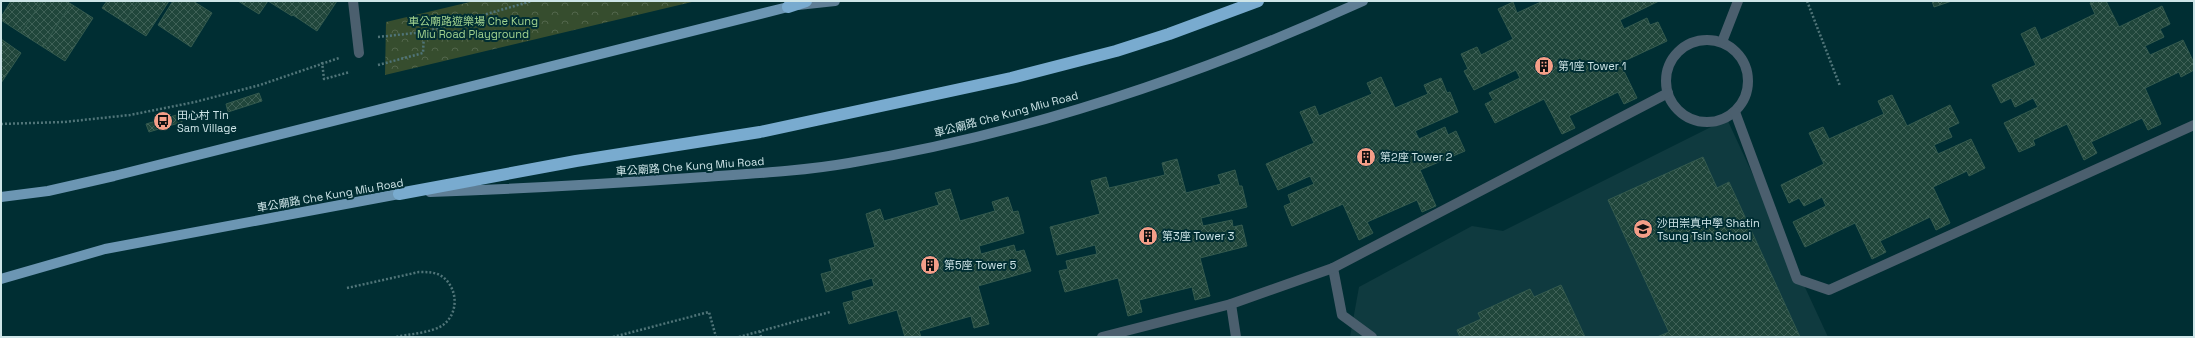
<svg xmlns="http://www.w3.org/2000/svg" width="2195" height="338" font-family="'Space Grotesk','Noto Sans TC',sans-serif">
	<defs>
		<pattern id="park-crowns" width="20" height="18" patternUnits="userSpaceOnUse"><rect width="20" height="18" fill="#364d2e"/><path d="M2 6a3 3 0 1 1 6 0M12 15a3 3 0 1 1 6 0" fill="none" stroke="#52664c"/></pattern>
		<pattern id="building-cross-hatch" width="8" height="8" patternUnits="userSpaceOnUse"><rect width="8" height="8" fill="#20463b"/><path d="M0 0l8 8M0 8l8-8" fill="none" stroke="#3f6157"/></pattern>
	</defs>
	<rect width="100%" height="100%" fill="#002e33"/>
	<path fill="#0f3a3f" d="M1727,119L1828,337H1350L1359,287L1472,226L1503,231Z"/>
	<path fill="url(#park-crowns)" d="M474,1H696L385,75L386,22Z"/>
	<g fill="url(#building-cross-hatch)" stroke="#345a4e">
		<path d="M11,1H42L21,33L1,20V17Z"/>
		<path d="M42,1H66L71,4L43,47L21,33Z"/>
		<path d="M107,1H138L124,22L102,8Z"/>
		<path d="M138,1H169L146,36L124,22Z"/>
		<path d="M173,1H193L212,13L191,47L158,25Z"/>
		<path d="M238,1H268L259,14Z"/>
		<path d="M268,1H302L292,16Z"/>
		<path d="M302,1H337L317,31L293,15Z"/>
		<path d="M1543,1H1659L1620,20L1624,29L1647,18L1650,25L1658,22L1667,41L1620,63L1637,98L1624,104L1618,92L1569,116L1575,128L1562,134L1544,99L1495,123L1485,104L1493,100L1489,93L1520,78L1516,70L1474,90L1464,71L1468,69L1461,54L1477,47L1481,55L1513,39L1498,9L1513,2L1517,13Z"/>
		<path d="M1932,1H1952L1934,7Z"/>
		<path d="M2093,1H2106L2119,27L2162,6L2170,24L2160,29L2164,37L2145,46L2150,55L2183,40L2194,63V70L2181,77L2179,72L2145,88L2161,124L2148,130L2142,118L2091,142L2097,153L2084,160L2067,124L2033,140L2035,145L2019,152L2004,123L2038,107L2033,98L2015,107L2011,98L2001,103L1992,85L2036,65L2021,34L2035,27L2041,40L2095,14L2090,3Z"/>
		<path d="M71,4L93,18L65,61L43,47Z"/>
		<path d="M1,39L21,53L1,83Z"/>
		<path d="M1381,77L1395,108L1428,94L1424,85L1441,78L1447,93L1450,92L1458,112L1415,131L1419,139L1445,127L1448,135L1456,131L1465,151L1420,170L1436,206L1422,212L1417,200L1367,222L1373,233L1359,240L1343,204L1292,226L1284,206L1291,203L1288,195L1314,184L1310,176L1278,190L1266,164L1314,143L1300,112L1315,106L1319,116L1372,94L1367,83Z"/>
		<path d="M259,93L262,101L228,112L226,104Z"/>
		<path d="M1892,95L1907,126L1950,105L1959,123L1948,128L1952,137L1934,145L1938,154L1971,139L1985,168L1969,176L1967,171L1933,187L1950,223L1936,230L1930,217L1880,241L1886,252L1872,259L1855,223L1805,247L1793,222L1826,206L1822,197L1804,206L1799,198L1789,203L1781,185L1824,164L1809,133L1823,127L1829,139L1884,114L1878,101Z"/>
		<path d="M180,114L182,122L149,132L146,124Z"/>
		<path d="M1703,157L1717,188L1729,182L1800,337H1657L1669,332L1608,200Z"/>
		<path d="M1177,159L1186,193L1221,184L1218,175L1235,170L1239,186H1242L1247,207L1201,218L1203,226L1232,220L1233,227L1242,225L1247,246L1200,258L1210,296L1195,300L1192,287L1139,300L1142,312L1128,316L1118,278L1065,292L1059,271L1068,269L1066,261L1097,254L1095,245L1057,255L1050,227L1100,214L1091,181L1106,177L1109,188L1165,175L1162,163Z"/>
		<path d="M950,189L960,221L995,211L992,202L1008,197L1013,212L1018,211L1024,233L979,246L981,254L1014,245L1016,252L1024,250L1031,271L978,286L989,324L974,328L971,316L919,331L921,337H905L897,310L849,324L843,303L854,300L852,292L874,286L872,278L826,292L821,274L832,271L829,260L875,247L866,214L880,209L884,221L939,205L935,193Z"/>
		<path d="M1561,285L1585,337H1460L1457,330L1481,319L1478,313L1530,289L1534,297Z"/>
	</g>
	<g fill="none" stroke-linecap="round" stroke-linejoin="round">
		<g stroke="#507579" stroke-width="2.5" stroke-dasharray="2 2" stroke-linecap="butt">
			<path d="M1807,1L1840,86"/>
			<path d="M378,37L424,32"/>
			<path d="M322,62L324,79L350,72"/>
			<path d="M378,65L423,53L424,32L532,1"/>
			<path d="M1,124L64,122L130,115L195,102L260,85L339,58"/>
			<path d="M347,288L419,272C428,272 436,272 443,277C458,289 459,313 443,325C431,333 410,334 395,337"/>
			<path d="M760,331L761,337"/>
			<path d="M613,337L709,312L716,337"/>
			<path d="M739,337L830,312"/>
		</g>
		<g stroke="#4b5f6e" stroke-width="10">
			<path d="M353,1L359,53"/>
			<circle cx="1707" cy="81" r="41"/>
			<path d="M1722,42L1738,1"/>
			<path d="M1735,112L1797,279L1829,290L2194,125"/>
			<path d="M1333,268L1342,315L1372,337"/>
			<path d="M1231,304L1236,337"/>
			<path d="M1102,337L1231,304L1333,268L1668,93"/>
		</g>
		<g stroke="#5e7e95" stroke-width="10">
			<path d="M798,5L835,1"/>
			<path d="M430,192C517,189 604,184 690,178C743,174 797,172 849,163C1026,134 1200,75 1363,1"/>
		</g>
		<g stroke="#6c96b3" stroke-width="10">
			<path d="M1,197L48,191L114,176L788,7"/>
			<path d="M1,279L105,249L399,194"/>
		</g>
		<g stroke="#79abcf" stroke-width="12">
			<path d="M788,7L806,1"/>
			<path d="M399,194L576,161L760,132L1011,78L1116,51L1169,34L1258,1"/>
		</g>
	</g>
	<defs>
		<symbol id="building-disc" viewBox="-11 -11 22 22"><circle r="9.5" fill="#f49e88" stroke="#002e33"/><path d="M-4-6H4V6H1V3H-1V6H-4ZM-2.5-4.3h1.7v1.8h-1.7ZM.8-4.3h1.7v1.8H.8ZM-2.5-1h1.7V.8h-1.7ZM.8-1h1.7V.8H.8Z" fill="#111"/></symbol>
		<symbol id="bus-disc" viewBox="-11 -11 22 22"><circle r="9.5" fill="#f49e88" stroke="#002e33"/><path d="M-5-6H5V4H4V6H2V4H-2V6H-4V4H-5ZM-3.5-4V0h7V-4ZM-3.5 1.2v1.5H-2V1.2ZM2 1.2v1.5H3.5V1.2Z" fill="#111"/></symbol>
		<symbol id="school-disc" viewBox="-11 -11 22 22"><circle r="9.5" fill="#f49e88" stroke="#002e33"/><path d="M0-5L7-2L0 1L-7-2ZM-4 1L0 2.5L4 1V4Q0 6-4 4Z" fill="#111"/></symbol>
	</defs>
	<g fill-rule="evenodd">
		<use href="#building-disc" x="1533" y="55" width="22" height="22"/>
		<use href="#bus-disc" x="152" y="110" width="22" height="22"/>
		<use href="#building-disc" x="1355" y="146" width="22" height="22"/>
		<use href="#school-disc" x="1632" y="218" width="22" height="22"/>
		<use href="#building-disc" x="1137" y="225" width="22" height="22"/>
		<use href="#building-disc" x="919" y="254" width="22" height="22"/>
	</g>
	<g text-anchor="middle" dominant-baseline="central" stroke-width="4" stroke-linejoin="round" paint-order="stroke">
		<g font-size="11" fill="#a0d18e" stroke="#002e33">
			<text x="473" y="21">車公廟路遊樂場 Che Kung<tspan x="473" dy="13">Miu Road Playground</tspan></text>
		</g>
		<g font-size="11" fill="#cee5e8" stroke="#002e33" text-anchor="start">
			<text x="1558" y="66">第1座 Tower 1</text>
			<text x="177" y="115">田心村 Tin<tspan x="177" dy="13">Sam Village</tspan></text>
			<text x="1380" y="157">第2座 Tower 2</text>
			<text x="1657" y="223">沙田崇真中學 Shatin<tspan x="1657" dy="13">Tsung Tsin School</tspan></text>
			<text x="1162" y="236">第3座 Tower 3</text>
			<text x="944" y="265">第5座 Tower 5</text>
		</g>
		<g font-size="11" fill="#cee5e8" stroke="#002e33">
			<text transform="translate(1006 114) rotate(-15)">車公廟路 Che Kung Miu Road</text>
			<text transform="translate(690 166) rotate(-4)">車公廟路 Che Kung Miu Road</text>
			<text transform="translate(330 195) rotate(-10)">車公廟路 Che Kung Miu Road</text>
		</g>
	</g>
	<rect width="2195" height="338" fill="none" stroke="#cee5e8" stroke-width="4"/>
</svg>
